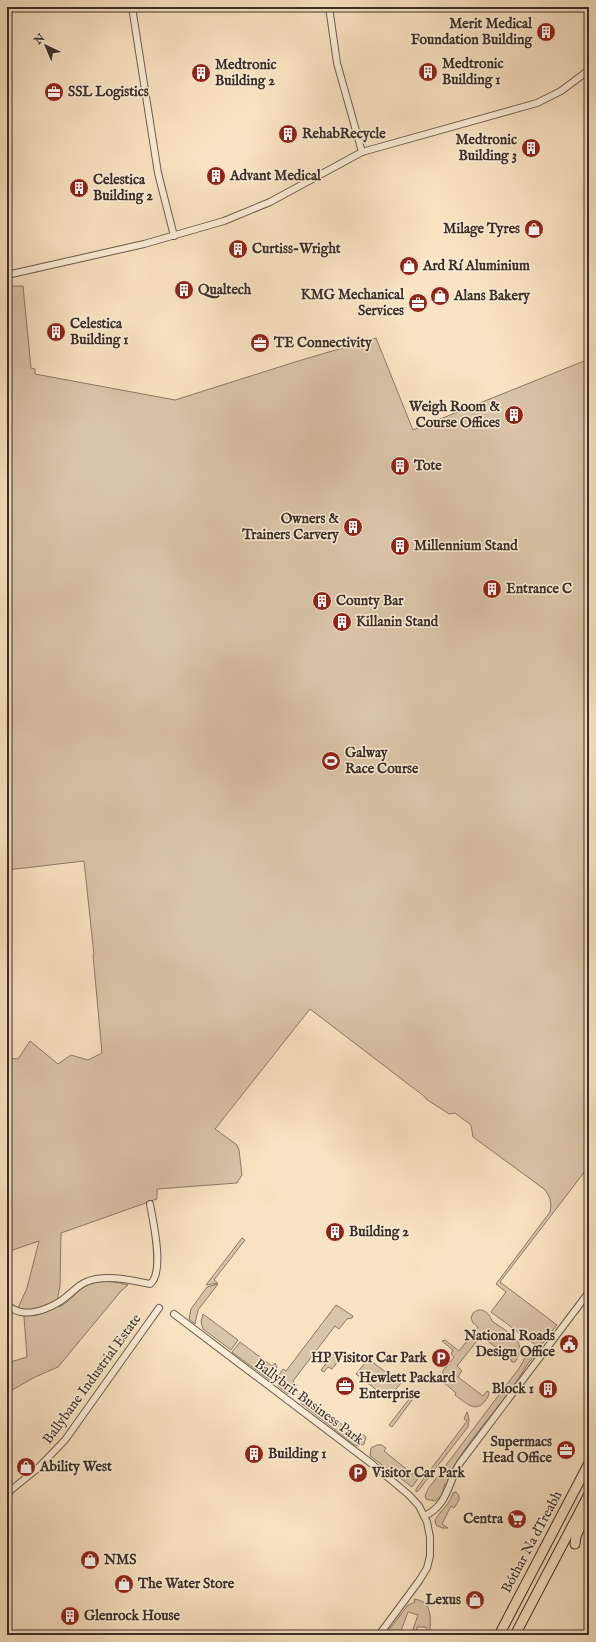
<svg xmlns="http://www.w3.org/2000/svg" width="596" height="1642" font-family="'IM FELL English',serif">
	<rect width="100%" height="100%" fill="#fae3c2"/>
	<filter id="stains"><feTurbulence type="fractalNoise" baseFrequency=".005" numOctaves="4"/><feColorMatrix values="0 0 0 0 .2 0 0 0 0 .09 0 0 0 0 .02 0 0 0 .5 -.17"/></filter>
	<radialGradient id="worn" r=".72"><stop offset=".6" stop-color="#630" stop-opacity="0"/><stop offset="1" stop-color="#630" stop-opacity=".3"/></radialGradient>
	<g fill="#dac4a8" stroke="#8a7968">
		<path d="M7,286H23L31,368L35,369V374L175,400L295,362L376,338L413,430L589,359V1166L500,1282L557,1325L543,1343L537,1346L491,1312L506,1292L496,1284L550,1212C552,1202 550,1196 544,1189L473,1137L471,1125L455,1113L449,1114L426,1099L425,1097L310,1009L215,1129L237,1145L239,1150L242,1175L237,1183L157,1189V1199L61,1233L60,1286L57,1301L59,1307C68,1303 74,1295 81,1289C95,1278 113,1281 128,1285L121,1291L58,1367L35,1377L7,1393V1363L27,1357L24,1317L22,1310L18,1308L27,1288L39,1241L7,1252V1058L18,1059L30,1041L58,1064L71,1055L88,1060L102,1053L93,955H94L84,861L7,870Z"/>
		<path d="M242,1238L245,1240L214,1280L218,1283L206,1285Z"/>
		<path d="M218,1284L198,1310L195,1324L189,1319L191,1309L207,1287Z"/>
		<path d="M336,1305L353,1316L352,1318L347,1319L339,1329L335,1326L293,1381L297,1385L288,1394L278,1386C277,1380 279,1374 283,1369L286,1371Z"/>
		<path d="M478,1310C485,1309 490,1315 492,1321C508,1333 529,1340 515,1362H512L510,1358L481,1336L457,1366L462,1371L458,1377L483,1396L487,1391L489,1392C489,1396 487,1398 485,1401C475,1414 465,1402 455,1395L456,1393L443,1382L447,1377L442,1372L454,1357L451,1354L453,1350L442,1341L445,1340L459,1351L478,1327L473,1323L471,1318L473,1313Z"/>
		<path d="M203,1314L238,1340L231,1350L203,1329L201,1322Z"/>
		<path d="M240,1342L272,1366L275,1363L277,1367L271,1381L232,1352Z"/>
		<path d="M335,1352L341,1357L332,1369L328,1367L324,1372L321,1370Z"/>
		<path d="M528,1352H531L533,1357C523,1369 517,1383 507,1395C493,1414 450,1462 447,1484H445L441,1496L435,1501L426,1499L425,1496L428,1489L520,1367Z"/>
		<path d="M368,1359L401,1383L388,1399L356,1374Z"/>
		<path d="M300,1394L338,1423L339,1422L358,1437L361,1433L366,1437L364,1444L358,1446L354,1445L301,1403L299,1397Z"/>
		<path d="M413,1394L415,1396L392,1427L389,1425Z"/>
		<path d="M467,1412L469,1419L468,1427L418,1491L416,1492V1489L467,1421L464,1419Z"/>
		<path d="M377,1445H382L386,1448L384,1451L415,1476L418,1473L419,1477L412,1487L370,1456L371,1448Z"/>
		<path d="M456,1492L459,1496V1500L454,1508L451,1506L442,1524L448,1528H442L436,1525L435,1520C441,1510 450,1504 453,1493Z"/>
		<path d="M414,1599C434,1601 430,1621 430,1635H427L426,1627H417V1635H411L418,1615L408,1612L401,1631L397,1630L395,1635H385L408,1605L415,1602Z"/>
	</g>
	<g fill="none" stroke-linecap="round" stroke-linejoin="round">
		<defs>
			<g id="minor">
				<path d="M132,7L158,173L174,236"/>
				<path d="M329,7L337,63L362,152"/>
				<path d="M7,275L144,244L224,221L270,202L362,152L537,103L561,91L589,70"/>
				<path d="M7,1305C11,1308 15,1311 21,1312C35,1315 55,1306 66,1297C73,1292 78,1285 86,1282C105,1274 130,1280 150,1284C165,1273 153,1221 150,1204"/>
				<path d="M174,1314L372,1464L409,1495L419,1506L427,1522L430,1537V1556L427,1568L419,1581L379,1635"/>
				<path d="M7,1495L11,1490L37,1469L65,1440L159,1308"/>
				<path d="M424,1516C448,1506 448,1482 460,1463L589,1292"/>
			</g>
			<g id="highway">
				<path d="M575,1544L576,1536L589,1508"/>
				<path d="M499,1635L589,1463"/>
				<path d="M515,1635L589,1494"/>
			</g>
		</defs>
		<use href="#minor" stroke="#6b5b4e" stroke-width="8"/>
		<use href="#highway" stroke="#3b2e28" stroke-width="11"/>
		<use href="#minor" stroke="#fcedd7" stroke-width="6"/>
		<use href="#highway" stroke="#fae3c2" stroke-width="9"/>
	</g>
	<defs>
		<symbol id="building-disc" viewBox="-11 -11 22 22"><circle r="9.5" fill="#8f2418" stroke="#fcedd7"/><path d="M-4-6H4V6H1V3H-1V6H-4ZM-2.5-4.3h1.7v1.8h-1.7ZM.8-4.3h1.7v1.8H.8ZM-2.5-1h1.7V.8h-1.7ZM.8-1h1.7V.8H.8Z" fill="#fff"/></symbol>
		<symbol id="office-disc" viewBox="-11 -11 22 22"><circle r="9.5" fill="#8f2418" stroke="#fcedd7"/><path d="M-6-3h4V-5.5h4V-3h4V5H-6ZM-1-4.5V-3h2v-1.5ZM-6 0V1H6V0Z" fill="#fff"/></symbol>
		<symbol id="shop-disc" viewBox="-11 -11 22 22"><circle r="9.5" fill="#8f2418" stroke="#fcedd7"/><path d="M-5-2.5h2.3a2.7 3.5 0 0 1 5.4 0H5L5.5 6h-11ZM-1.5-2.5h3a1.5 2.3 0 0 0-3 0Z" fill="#fff"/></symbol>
		<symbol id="stadium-disc" viewBox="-11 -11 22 22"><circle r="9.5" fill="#8f2418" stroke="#fcedd7"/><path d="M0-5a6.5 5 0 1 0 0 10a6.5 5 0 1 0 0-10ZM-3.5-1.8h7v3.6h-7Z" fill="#fff"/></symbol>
		<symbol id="civic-disc" viewBox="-11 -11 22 22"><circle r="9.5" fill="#8f2418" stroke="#fcedd7"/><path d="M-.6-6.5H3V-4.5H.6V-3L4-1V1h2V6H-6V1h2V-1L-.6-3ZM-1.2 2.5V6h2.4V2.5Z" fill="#fff"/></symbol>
		<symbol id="parking-disc" viewBox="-11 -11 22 22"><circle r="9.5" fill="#8f2418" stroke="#fcedd7"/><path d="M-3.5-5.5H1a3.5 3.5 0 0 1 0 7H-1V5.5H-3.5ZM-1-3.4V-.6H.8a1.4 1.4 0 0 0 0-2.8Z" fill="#fff"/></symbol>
		<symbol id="supermarket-disc" viewBox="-11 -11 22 22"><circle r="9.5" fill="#8f2418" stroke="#fcedd7"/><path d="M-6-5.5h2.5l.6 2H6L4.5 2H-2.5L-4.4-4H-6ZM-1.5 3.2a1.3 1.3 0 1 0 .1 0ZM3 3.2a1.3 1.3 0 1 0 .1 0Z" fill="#fff"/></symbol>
	</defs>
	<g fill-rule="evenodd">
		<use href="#building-disc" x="535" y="21" width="22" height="22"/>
		<use href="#building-disc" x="417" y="61" width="22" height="22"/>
		<use href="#building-disc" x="190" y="62" width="22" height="22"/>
		<use href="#office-disc" x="43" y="81" width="22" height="22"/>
		<use href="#building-disc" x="277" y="123" width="22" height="22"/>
		<use href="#building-disc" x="520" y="137" width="22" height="22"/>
		<use href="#building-disc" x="205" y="165" width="22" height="22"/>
		<use href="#building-disc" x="68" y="177" width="22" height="22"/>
		<use href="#shop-disc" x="523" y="218" width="22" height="22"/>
		<use href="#building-disc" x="227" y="238" width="22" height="22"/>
		<use href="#shop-disc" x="398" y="255" width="22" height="22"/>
		<use href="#building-disc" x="173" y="279" width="22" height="22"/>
		<use href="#shop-disc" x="429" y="285" width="22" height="22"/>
		<use href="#office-disc" x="407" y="292" width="22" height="22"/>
		<use href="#building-disc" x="45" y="321" width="22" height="22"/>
		<use href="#office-disc" x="249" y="332" width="22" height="22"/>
		<use href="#building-disc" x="503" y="404" width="22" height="22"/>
		<use href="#building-disc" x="389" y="455" width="22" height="22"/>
		<use href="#building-disc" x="342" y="516" width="22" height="22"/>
		<use href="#building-disc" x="389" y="535" width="22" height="22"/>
		<use href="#building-disc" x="481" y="578" width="22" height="22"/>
		<use href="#building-disc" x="311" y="590" width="22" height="22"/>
		<use href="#building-disc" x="331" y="611" width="22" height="22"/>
		<use href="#stadium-disc" x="320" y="750" width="22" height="22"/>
		<use href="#building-disc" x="324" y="1221" width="22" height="22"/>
		<use href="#civic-disc" x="558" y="1333" width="22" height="22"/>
		<use href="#parking-disc" x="430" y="1347" width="22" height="22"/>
		<use href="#office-disc" x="334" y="1375" width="22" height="22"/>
		<use href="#building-disc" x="537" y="1378" width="22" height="22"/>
		<use href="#office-disc" x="555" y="1439" width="22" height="22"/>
		<use href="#building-disc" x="243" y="1443" width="22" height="22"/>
		<use href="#shop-disc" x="15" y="1456" width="22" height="22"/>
		<use href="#parking-disc" x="347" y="1462" width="22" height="22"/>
		<use href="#supermarket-disc" x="506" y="1508" width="22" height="22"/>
		<use href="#shop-disc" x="79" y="1549" width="22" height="22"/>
		<use href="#shop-disc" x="113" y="1573" width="22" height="22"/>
		<use href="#shop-disc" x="464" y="1589" width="22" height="22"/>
		<use href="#building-disc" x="59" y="1605" width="22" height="22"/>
	</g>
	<g text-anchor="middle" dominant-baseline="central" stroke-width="3" stroke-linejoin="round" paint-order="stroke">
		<g font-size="14" font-weight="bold" fill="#3b2e28" stroke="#fcedd7" text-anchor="start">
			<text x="532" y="24" text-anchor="end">Merit Medical<tspan x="532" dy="16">Foundation Building</tspan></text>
			<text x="442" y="64">Medtronic<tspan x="442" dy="16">Building 1</tspan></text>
			<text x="215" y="65">Medtronic<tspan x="215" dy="16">Building 2</tspan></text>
			<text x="68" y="92">SSL Logistics</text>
			<text x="302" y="134">RehabRecycle</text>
			<text x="517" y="140" text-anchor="end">Medtronic<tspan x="517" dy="16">Building 3</tspan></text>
			<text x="230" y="176">Advant Medical</text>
			<text x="93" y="180">Celestica<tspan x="93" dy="16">Building 2</tspan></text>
			<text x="520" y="229" text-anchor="end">Milage Tyres</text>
			<text x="252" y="249">Curtiss-Wright</text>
			<text x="423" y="266">Ard Rí Aluminium</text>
			<text x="198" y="290">Qualtech</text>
			<text x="404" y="295" text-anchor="end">KMG Mechanical<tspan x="404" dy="16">Services</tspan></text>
			<text x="454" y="296">Alans Bakery</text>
			<text x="70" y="324">Celestica<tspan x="70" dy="16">Building 1</tspan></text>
			<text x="274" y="343">TE Connectivity</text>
			<text x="500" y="407" text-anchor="end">Weigh Room &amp;<tspan x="500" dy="16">Course Offices</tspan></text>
			<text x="414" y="466">Tote</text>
			<text x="339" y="519" text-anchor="end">Owners &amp;<tspan x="339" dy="16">Trainers Carvery</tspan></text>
			<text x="414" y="546">Millennium Stand</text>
			<text x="506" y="589">Entrance C</text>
			<text x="336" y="601">County Bar</text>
			<text x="356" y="622">Killanin Stand</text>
			<text x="345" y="753">Galway<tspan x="345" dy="16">Race Course</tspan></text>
			<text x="349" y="1232">Building 2</text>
			<text x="555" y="1336" text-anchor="end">National Roads<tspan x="555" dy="16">Design Office</tspan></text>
			<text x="427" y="1358" text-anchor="end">HP Visitor Car Park</text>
			<text x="359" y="1378">Hewlett Packard<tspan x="359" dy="16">Enterprise</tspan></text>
			<text x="534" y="1389" text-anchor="end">Block 1</text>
			<text x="552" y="1442" text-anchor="end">Supermacs<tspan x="552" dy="16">Head Office</tspan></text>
			<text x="268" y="1454">Building 1</text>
			<text x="40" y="1467">Ability West</text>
			<text x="372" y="1473">Visitor Car Park</text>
			<text x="503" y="1519" text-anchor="end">Centra</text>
			<text x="104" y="1560">NMS</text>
			<text x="138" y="1584">The Water Store</text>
			<text x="461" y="1600" text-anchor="end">Lexus</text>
			<text x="84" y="1616">Glenrock House</text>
		</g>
		<g font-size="14" fill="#3b2e28" stroke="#fcedd7">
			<text transform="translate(92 1379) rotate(-54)">Ballybane Industrial Estate</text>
			<text transform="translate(309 1402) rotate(37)">Ballybrit Business Park</text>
			<text transform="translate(532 1542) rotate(-62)">Bóthar Na dTreabh</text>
		</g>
	</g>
	<rect width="596" height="1642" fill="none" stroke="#fae3c2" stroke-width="24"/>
	<rect x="8" y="8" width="580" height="1626" fill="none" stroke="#3b2e28" stroke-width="2"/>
	<rect x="12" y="12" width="572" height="1618" fill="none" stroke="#3b2e28"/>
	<g transform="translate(46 46) rotate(316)" stroke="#fcedd7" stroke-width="3" paint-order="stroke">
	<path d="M0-3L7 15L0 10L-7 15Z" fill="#3b2e28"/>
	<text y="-6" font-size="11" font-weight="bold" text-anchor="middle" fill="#3b2e28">N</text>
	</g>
	<rect width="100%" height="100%" filter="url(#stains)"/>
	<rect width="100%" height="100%" fill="url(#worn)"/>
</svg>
